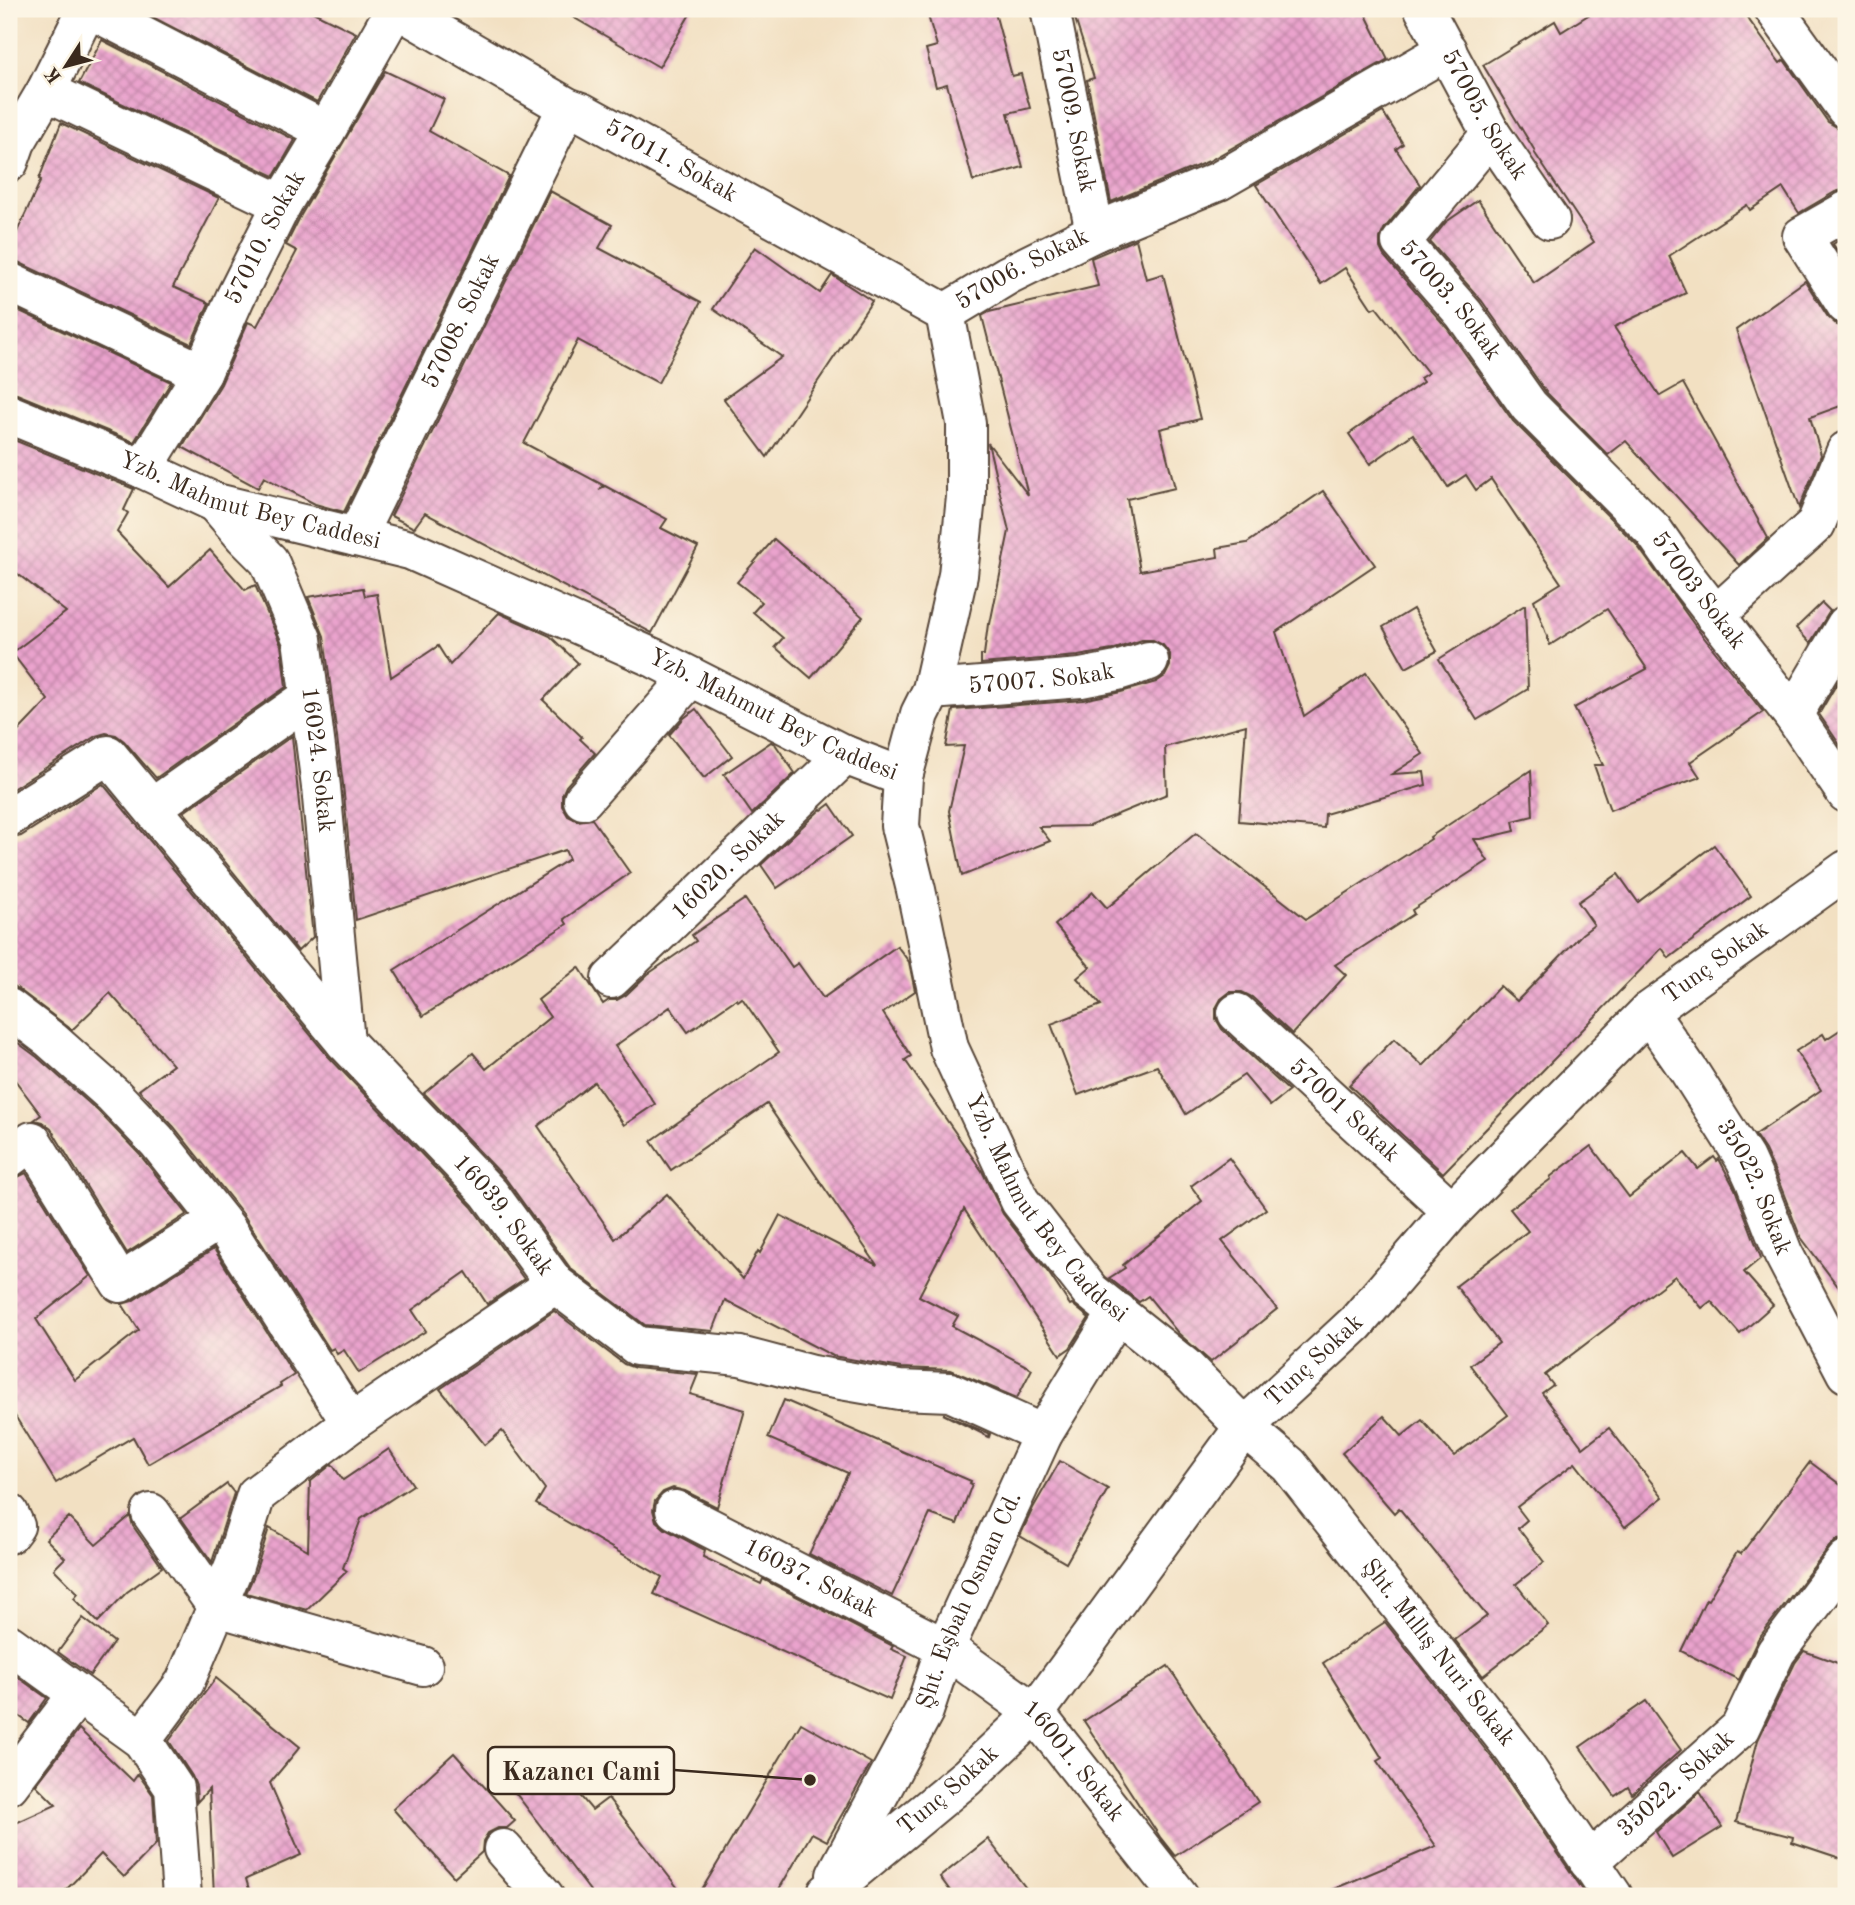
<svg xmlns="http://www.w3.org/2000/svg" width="1855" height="1905" font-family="'Old Standard TT',serif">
	<defs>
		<pattern id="building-cross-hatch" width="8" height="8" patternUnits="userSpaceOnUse" patternTransform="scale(1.75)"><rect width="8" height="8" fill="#eaa3cd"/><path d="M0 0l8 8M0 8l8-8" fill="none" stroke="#bf85a6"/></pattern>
	</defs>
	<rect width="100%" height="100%" fill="#fcf5e5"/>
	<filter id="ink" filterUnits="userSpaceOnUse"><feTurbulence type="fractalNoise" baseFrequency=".0143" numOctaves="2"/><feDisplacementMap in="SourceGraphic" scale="14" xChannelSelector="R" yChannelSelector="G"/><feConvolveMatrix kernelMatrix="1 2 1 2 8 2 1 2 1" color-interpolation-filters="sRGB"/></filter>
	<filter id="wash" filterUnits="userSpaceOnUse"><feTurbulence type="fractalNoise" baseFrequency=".00686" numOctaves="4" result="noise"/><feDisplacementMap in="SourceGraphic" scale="28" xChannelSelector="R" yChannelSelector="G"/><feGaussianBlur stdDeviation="1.57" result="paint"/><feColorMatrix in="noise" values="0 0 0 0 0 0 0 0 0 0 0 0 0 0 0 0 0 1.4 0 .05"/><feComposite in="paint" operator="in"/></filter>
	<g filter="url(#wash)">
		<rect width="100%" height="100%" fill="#f2e0c2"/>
		<g id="blocks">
			<g fill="url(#building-cross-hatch)" fill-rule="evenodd">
				<path d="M137,9H307L356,33L317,102Z"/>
				<path d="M559,9H693L659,67Z"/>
				<path d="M926,9H994L1012,76L1021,74L1030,108L1008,113L1023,167L973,181L947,84L936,87L926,49L937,46Z"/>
				<path d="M1072,9H1363L1388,59L1209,161L1111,202L1087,80L1094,78Z"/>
				<path d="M1598,9H1741L1780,63L1784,60L1828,122L1840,129L1846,138V189L1835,192L1799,213L1783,188L1750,210L1747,205L1669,256L1686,293L1614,327L1660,396L1683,383L1768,538L1739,565L1626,441L1608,455L1546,392L1482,301L1430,242L1446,222L1478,200L1534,283L1594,242L1534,152L1535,151L1483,65L1555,21L1561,32Z"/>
				<path d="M102,40L295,140L274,176L79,83Z"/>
				<path d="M385,71L444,99L429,131L509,176L344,512L315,504L264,477L258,488L182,447L221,384L248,322L257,326L297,251L286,245L301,215Z"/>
				<path d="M1383,112L1403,144L1396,149L1420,185L1384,229L1380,238V248L1384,256L1447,328L1513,421L1636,544L1698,630L1763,712L1690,762L1700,777L1610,810L1594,765H1603L1574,708L1647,669L1607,609L1550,645L1534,600L1561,583L1491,479L1476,490L1466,475L1448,487L1413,434L1370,464L1349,434L1423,382L1420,378L1428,373L1376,307L1372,309L1345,268L1321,284L1256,185Z"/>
				<path d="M61,123L219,198L173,287L209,303L191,344L18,262L9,260V249L41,180L39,179Z"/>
				<path d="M550,191L612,225L599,248L701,302L658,383L578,340L524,443L603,485L601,488L605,486L667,519L661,528L698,547L652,633L425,513L414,528L391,516Z"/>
				<path d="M1846,236V265L1833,244Z"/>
				<path d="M1136,239L1146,279L1163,274L1200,419L1160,429L1175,488L1127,499L1140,571L1218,557L1217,548L1247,543L1323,491L1375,565L1276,632L1304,716L1366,673L1423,754L1392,774L1424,772L1426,785L1325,814L1324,828L1239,821L1246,725L1165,747L1167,794L1089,826L1039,827L1050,841L962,876L949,811L964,746L946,747L953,710L1083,700L1121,692L1156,682L1165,676L1170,666V654L1163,645L1153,640H1142L1112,650L1078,656L981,664V655H984L988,624H990L1009,531L988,443L1028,495L982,316L989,312L1098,286L1091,258Z"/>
				<path d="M755,247L820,293L832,275L872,301L767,457L724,399L782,357L713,309Z"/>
				<path d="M1805,281L1828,317L1837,325L1846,327V404L1810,417L1821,455L1799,508L1736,330Z"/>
				<path d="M9,306L171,382L134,442L17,394L9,393Z"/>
				<path d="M9,438L134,489L124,510L128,513L117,532L169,587L210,550L245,590L255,585L281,645L286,687L156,778L124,741L116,735L106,733L96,736L9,791V741L48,700L12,653L66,612L9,567Z"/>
				<path d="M774,539L863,617L811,678L775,647L783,638L753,612L762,602L737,582Z"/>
				<path d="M363,588L365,596L377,594L391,677L438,646L450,665L499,613L550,636L578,663L543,700L582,737L580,739L595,753L566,786L562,795V806L568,816L578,821L592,819L630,873L564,919L567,924L423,1016L394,970L569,859L565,850L356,920L343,784L324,636L308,597Z"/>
				<path d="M1822,603L1830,611L1810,643L1796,628Z"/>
				<path d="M1525,605L1528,689L1477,720L1439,659Z"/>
				<path d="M1413,609L1437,651L1406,668L1383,627Z"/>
				<path d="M1846,668V754L1819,714Z"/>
				<path d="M696,709L732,756L704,778L669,735L684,718Z"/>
				<path d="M292,736L313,937L298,951L184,812Z"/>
				<path d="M771,742L775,744L795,773L752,814L724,774Z"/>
				<path d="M1531,770L1533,816L1513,821L1515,831L1481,839H1474L1488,861L1412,910L1414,914L1335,965L1346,975L1292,1034L1252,997L1242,992H1230L1221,999L1216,1008V1019L1222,1029L1289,1091L1270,1106L1244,1075L1186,1114L1157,1066L1078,1095L1051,1024L1101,1005L1077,978L1090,967L1055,925L1093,892L1107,908L1196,833L1306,919L1431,839L1430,837Z"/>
				<path d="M103,784L328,1056L472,1207L524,1279L487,1304L466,1272L412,1310L426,1331L359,1373L344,1350L337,1354L334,1348L330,1350L243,1214L174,1127L139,1090L173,1065L110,993L72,1030L9,982V839L21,836Z"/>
				<path d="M830,804L852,836L777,888L761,865L821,809L822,810Z"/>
				<path d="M1714,845L1751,896L1669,958L1662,948L1443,1173L1349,1085L1394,1039L1423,1066L1500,986L1517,1001L1582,934L1594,925L1578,902L1618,874L1638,902Z"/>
				<path d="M745,899L792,967L798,963L823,998L897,946L909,962L915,991L883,1013L911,1056L905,1060L982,1171L1003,1214L1050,1275L1070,1305L1072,1304L1089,1318L1070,1348L1060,1355L964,1209L919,1296L958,1316L952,1326L1032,1369L1017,1398L951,1370L901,1368L833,1356L725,1300L713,1331L645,1325L571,1269L505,1178L424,1093L473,1053L486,1069L550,1017L538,1000L579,967L603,1004L609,1000H617L626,995L648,974L696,941L692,935ZM742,998L779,1052L651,1141L671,1170L767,1104L877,1265L780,1215L760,1253L758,1251L743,1279L667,1194L615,1239L538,1126L594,1082L624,1125L655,1104L615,1046L670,1007L688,1032L736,999L738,1001Z"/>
				<path d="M1846,1026V1297L1800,1236L1775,1172L1765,1150L1755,1135L1821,1090L1796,1051L1823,1034L1826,1039Z"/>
				<path d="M18,1043L37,1057L98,1111L140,1155L187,1214L127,1253L51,1129L42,1122L34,1120L41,1115L9,1072V1050Z"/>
				<path d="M1591,1146L1629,1197L1685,1153L1698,1169L1714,1157L1717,1161L1719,1159L1735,1189L1761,1258L1744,1272L1773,1305L1740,1334L1711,1301L1702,1308L1675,1276L1545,1375L1553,1385L1542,1393L1583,1448L1609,1428L1663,1497L1625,1527L1575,1463L1517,1507L1527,1520L1518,1528L1544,1562L1516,1584L1548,1625L1483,1676L1455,1640L1487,1616L1399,1508L1394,1513L1342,1453L1384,1416L1402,1436L1422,1420L1454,1456L1508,1415L1470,1365L1499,1343L1456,1286L1528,1231L1510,1209L1551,1179L1550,1177Z"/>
				<path d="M1229,1158L1266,1209L1222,1241L1277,1309L1211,1362L1178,1333L1148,1296L1139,1302L1109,1278L1125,1268L1123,1265L1202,1201L1191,1186Z"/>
				<path d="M26,1173L90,1276L36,1319L75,1380L139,1330L122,1304L132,1301L214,1249L294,1375L280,1384L281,1386L148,1464L133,1437L56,1483L9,1406V1179L12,1180Z"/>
				<path d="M554,1311L624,1364L635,1368L698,1374L690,1394L745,1410L717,1507L685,1491L673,1488L663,1492L655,1501L653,1510L656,1521L665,1529L705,1550L703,1557L761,1584L763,1579L893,1646L891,1649L907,1656L890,1700L654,1594L662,1577L536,1504L545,1489L502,1431L485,1445L440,1389Z"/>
				<path d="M784,1400L971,1481L970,1483L972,1484L957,1524L930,1514L892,1596L809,1554L848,1473L768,1438Z"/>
				<path d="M943,1414L990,1434L989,1437Z"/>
				<path d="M389,1449L413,1485L361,1519L343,1568L347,1571L307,1610L246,1593L255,1573L269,1528L308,1550L310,1482L332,1464L343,1480Z"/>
				<path d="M1060,1461L1108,1489L1066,1563L1020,1536L1033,1508Z"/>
				<path d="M1810,1462L1846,1489V1539L1837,1540L1829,1547L1758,1639L1739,1680L1681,1651L1706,1599L1708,1600L1737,1552L1741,1554Z"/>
				<path d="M227,1484L234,1493L212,1562L181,1518Z"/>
				<path d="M130,1516L133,1526L162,1567L127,1592L98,1622L74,1598L78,1593L54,1569L65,1558L46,1539L69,1517L96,1545Z"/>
				<path d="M83,1618L114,1642L90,1675L58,1652Z"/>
				<path d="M1385,1622L1496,1763L1587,1896H1317L1436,1846L1377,1761L1382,1758L1323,1663Z"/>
				<path d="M1804,1651L1846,1666V1860L1792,1842L1793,1837L1736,1822L1758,1740L1795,1663Z"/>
				<path d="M1168,1666L1258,1802L1175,1856L1160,1837L1084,1721Z"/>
				<path d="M9,1671L47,1698L29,1723L9,1709Z"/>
				<path d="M216,1678L300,1747L270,1783L301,1855L246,1879L251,1896H214L209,1789L197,1802L196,1786L192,1776L169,1741Z"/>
				<path d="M1646,1701L1681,1750L1632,1794L1628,1787L1615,1796L1580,1747Z"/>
				<path d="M801,1723L871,1763L827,1841L812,1833L775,1896H698Z"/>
				<path d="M79,1729L133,1781L138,1774L153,1795L156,1844L124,1877L101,1854L60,1896H9V1826L56,1805L36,1785Z"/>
				<path d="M454,1753L515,1821L507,1828H498L488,1833L483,1841L482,1852L454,1877L393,1809Z"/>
				<path d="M551,1761L592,1810L608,1798L684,1896H594L514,1791Z"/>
				<path d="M1700,1792L1722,1827L1672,1858L1656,1832Z"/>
				<path d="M988,1839L1032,1896H954L940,1877Z"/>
			</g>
		</g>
	</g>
	<g filter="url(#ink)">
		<use href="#blocks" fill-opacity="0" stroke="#564537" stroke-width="2"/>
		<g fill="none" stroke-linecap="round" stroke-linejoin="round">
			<defs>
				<g id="street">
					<path d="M90,9L326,131"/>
					<path id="s1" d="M398,9L567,107L581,112L945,313"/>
					<path id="s2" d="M1050,9L1095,232"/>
					<path id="s3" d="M1424,9L1491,134L1550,220"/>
					<path d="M1774,9L1846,109"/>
					<path d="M46,91L282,204"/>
					<path id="s4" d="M1491,134L1401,242L1464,314L1529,406L1653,530L1685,576L1793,715L1846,793"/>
					<path d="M9,162L16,142L46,91L87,9"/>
					<path d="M1846,211L1802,236L1846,305"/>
					<path d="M9,282L202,373"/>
					<path id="s5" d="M945,313L966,423V497L958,575L932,690L920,714L903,777L900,826L916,890L949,1048L1020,1201L1090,1291L1184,1366L1244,1427L1289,1465L1514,1750L1613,1896"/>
					<path id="s6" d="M945,313L1008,275L1095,232L1219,181L1447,50"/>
					<path id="s7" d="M9,414L143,469L216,503L410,550L656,659L845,755L903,777"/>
					<path id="s8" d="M143,469L202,373L235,298L282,204L326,131L395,9"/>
					<path id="s9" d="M216,503L244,536L269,561L302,639L321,787L345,1042"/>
					<path id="s10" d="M356,537L567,107"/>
					<path d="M1715,616L1816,524L1846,451"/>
					<path id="s11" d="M932,690L1081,678L1117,671L1149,661"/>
					<path d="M1793,715L1846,625"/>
					<path d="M583,800L691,677"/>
					<path d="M153,807L308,698"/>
					<path id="s12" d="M9,817L108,755L345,1042L489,1193L555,1284L637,1346L740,1356L812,1375L899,1390L950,1392L1043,1434"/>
					<path id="s13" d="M611,979L845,755"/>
					<path d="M9,1008L51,1040L113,1095L157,1141L226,1228L351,1423L555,1284"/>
					<path id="s14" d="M1648,1012L1689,1071L1745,1159L1755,1181L1783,1253L1846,1373"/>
					<path id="s15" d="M1237,1013L1452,1211"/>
					<path d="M9,1158L32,1141L120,1283L219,1220"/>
					<path id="s16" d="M675,1510L945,1648L1035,1713L1179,1896"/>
					<path d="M9,1513L15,1526L9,1534"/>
					<path d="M151,1513L217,1607L423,1666"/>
					<path d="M9,1644L142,1740L174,1788L182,1896"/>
					<path d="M142,1740L185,1682L234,1566L256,1495L351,1423"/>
					<path d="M9,1785L78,1694"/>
					<path d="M503,1849L544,1896"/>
					<path id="s17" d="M1589,1862L1740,1728L1776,1652L1846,1560"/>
					<path id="s18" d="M836,1875L924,1711L945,1648L1043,1434L1118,1312"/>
					<path id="s19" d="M827,1893L967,1777L1035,1713L1244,1427L1356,1323L1452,1211L1648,1012L1846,870"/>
				</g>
			</defs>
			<use href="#street" stroke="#564537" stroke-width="42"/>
			<use href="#street" stroke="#fff" stroke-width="38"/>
		</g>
	</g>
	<g text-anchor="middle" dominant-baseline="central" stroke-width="5" stroke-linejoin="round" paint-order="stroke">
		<g font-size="24" fill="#3b2a1e" stroke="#fcf5e5">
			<text stroke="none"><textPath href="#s3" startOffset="122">57005. Sokak</textPath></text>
			<text stroke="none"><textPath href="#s2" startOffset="114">57009. Sokak</textPath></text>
			<text stroke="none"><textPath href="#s1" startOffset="313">57011. Sokak</textPath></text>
			<text stroke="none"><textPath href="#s8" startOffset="262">57010. Sokak</textPath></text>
			<text stroke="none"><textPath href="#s6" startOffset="89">57006. Sokak</textPath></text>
			<text stroke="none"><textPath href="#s4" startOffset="217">57003. Sokak</textPath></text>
			<text stroke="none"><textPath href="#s10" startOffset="240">57008. Sokak</textPath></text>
			<text stroke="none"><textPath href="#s7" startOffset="257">Yzb. Mahmut Bey Caddesi</textPath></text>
			<text stroke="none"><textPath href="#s4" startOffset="600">57003 Sokak</textPath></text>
			<text stroke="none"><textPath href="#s11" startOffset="110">57007. Sokak</textPath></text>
			<text stroke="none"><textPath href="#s7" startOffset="824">Yzb. Mahmut Bey Caddesi</textPath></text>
			<text stroke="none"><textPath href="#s9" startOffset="285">16024. Sokak</textPath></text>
			<text stroke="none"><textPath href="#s13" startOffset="163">16020. Sokak</textPath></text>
			<text stroke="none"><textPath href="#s19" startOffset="1293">Tunç Sokak</textPath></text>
			<text stroke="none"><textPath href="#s15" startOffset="145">57001 Sokak</textPath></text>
			<text stroke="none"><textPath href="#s14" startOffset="206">35022. Sokak</textPath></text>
			<text stroke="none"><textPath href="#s5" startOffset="940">Yzb. Mahmut Bey Caddesi</textPath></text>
			<text stroke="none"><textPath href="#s12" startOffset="724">16039. Sokak</textPath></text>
			<text stroke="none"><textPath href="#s19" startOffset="726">Tunç Sokak</textPath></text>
			<text stroke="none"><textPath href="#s16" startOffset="152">16037. Sokak</textPath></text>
			<text stroke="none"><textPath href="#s18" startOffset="306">Şht. Eşbah Osman Cd.</textPath></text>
			<text stroke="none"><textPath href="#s5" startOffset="1538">Şht. Mıllış Nuri Sokak</textPath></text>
			<text stroke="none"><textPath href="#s16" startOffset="476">16001. Sokak</textPath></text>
			<text stroke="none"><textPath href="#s17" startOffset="117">35022. Sokak</textPath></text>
			<text stroke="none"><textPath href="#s19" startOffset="159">Tunç Sokak</textPath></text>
		</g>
	</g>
	<path fill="none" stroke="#3b2a1e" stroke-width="2.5" d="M810 1780L674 1770"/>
	<circle fill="#3b2a1e" stroke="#fcf5e5" stroke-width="2.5" cx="810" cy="1780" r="7"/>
	<rect fill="#fcf5e5" stroke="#3b2a1e" stroke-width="2.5" x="488" y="1747" width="186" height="47" rx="7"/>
	<g font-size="26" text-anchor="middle" font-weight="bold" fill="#3b2a1e">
		<text x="581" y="1780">Kazancı Cami</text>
	</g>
	<rect width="1855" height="1905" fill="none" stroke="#fcf5e5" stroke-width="35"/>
	<g transform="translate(66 66) rotate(234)" stroke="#fcf5e5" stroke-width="5" paint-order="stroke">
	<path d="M0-5L12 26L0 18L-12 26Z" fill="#3b2a1e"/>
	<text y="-10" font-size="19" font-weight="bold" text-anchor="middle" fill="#3b2a1e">K</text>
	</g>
</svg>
